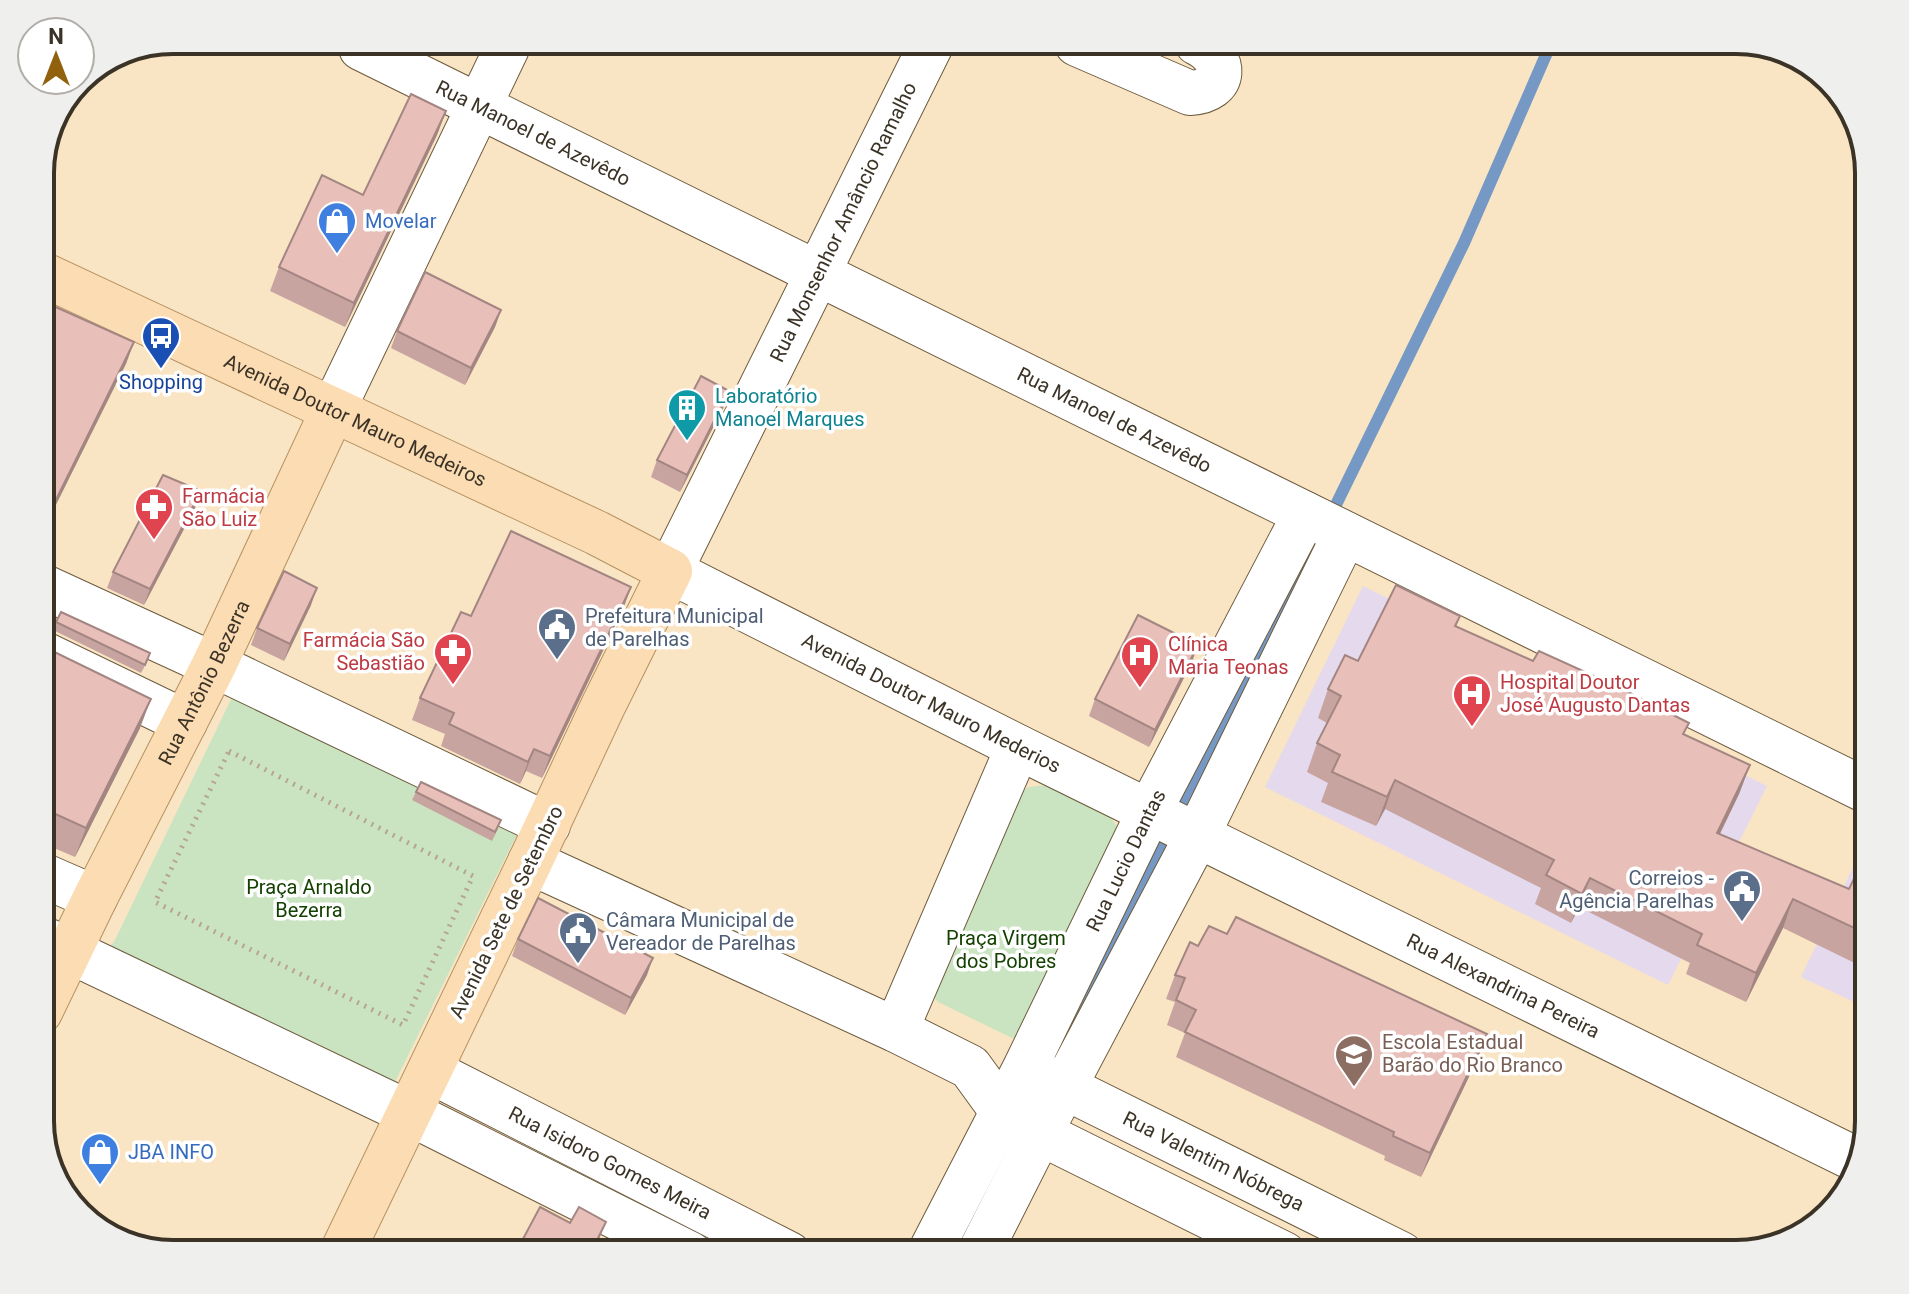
<svg xmlns="http://www.w3.org/2000/svg" width="1909" height="1294" font-family="Roboto,sans-serif">
	<rect width="100%" height="100%" fill="#f9e5c4"/>
	<g fill="#e4d9ed">
		<path d="M1363,586L1767,786L1668,985L1265,787Z"/>
		<path d="M1859,855L1869,859V1009L1801,977Z"/>
	</g>
	<g fill="#cae4c2">
		<path d="M235,691L521,826L396,1080L400,1119L86,968L114,942Z"/>
		<path d="M1047,785L1108,814L1116,825L1120,837L1026,1036L1012,1038L938,1002L931,994L1017,797L1028,787Z"/>
	</g>
	<g fill="none" stroke-linecap="round" stroke-linejoin="round">
		<g stroke="#7599c4" stroke-width="12">
			<path d="M1330,517L1464,243L1552,41"/>
			<path d="M1049,1069L1320,537"/>
			<path d="M955,1254L966,1232"/>
		</g>
		<defs>
			<g id="minor">
				<path d="M1077,44L1190,93C1228,91 1228,58 1197,43"/>
				<path id="s1" d="M931,45L670,571L1018,747L1857,1160"/>
				<path id="s2" d="M361,48L1869,792"/>
				<path d="M333,410L507,48"/>
				<path d="M40,585L214,665L548,825"/>
				<path d="M40,652L185,722"/>
				<path d="M530,862L896,1030L970,1067L1002,1111L1040,1133L1284,1254"/>
				<path d="M40,874L95,898"/>
				<path d="M40,937L409,1113L690,1254"/>
				<path d="M896,1030L1018,747"/>
				<path id="s3" d="M430,1071L789,1254"/>
				<path id="s4" d="M1038,1074L1401,1254"/>
				<path id="s5" d="M929,1254L1025,1068L1150,810L1305,514"/>
				<path d="M979,1254L1040,1133L1198,834L1345,534"/>
			</g>
			<g id="major">
				<path id="s6" d="M40,273L597,533L670,571L603,706L530,862L341,1254"/>
				<path id="s7" d="M40,1012L95,898L214,665L333,410"/>
			</g>
		</defs>
		<use href="#minor" stroke="#6d5b3e" stroke-width="46"/>
		<use href="#major" stroke="#b69261" stroke-width="46"/>
		<path stroke="#b6a68c" stroke-width="5" stroke-dasharray="2 6" stroke-linecap="butt" d="M229,751L473,876L403,1025L155,902Z"/>
		<use href="#minor" stroke="#fff" stroke-width="44"/>
		<use href="#major" stroke="#fbdcb3" stroke-width="44"/>
	</g>
	<g fill="#c8a4a0">
		<path d="M446,111L437,135L345,327L270,291L279,267L363,195Z"/>
		<path d="M501,310L495,327L465,385L391,348L397,331Z"/>
		<path d="M729,391L723,408L680,492L651,477L657,460Z"/>
		<path d="M201,491L195,508L144,605L107,588L113,572Z"/>
		<path d="M631,587L623,609L542,778L526,771L520,784L441,746L445,734L412,720L420,698L471,616Z"/>
		<path d="M311,605L284,661L251,645L257,628Z"/>
		<path d="M1460,616L1456,627L1750,765L1739,794L1720,834L1849,889L1869,861V970L1783,928L1746,1002L1686,974L1690,963L1579,907L1571,923L1535,904L1541,888L1385,809L1376,826L1321,802L1328,783L1307,772L1317,743L1327,723L1318,718L1328,689L1358,661Z"/>
		<path d="M56,622L147,662L141,673L53,630Z"/>
		<path d="M40,645L140,728L75,857L40,842Z"/>
		<path d="M1192,662L1149,747L1089,716L1095,699Z"/>
		<path d="M416,792L498,829L492,841L412,800Z"/>
		<path d="M1227,934L1487,1034L1478,1058L1421,1177L1384,1160L1385,1156L1176,1057L1185,1033L1167,1025L1175,1002L1166,999L1175,975L1198,946Z"/>
		<path d="M518,939L647,975L625,1015L512,956Z"/>
	</g>
	<g fill="#a38682">
		<path d="M446,111L437,135L345,327L354,303Z"/>
		<path d="M501,310L495,327L465,385L471,368Z"/>
		<path d="M134,342L126,364L40,537V532Z"/>
		<path d="M729,391L723,408L680,492L687,475Z"/>
		<path d="M201,491L195,508L144,605L150,589Z"/>
		<path d="M631,587L623,609L542,778L550,756Z"/>
		<path d="M317,588L311,605L284,661L290,644Z"/>
		<path d="M1198,645L1192,662L1149,747L1155,730Z"/>
		<path d="M151,699L140,728L75,857L86,828Z"/>
		<path d="M534,749L526,771L520,784L528,762Z"/>
		<path d="M1750,765L1739,794L1706,862L1717,833Z"/>
		<path d="M1395,780L1385,809L1376,826L1387,797Z"/>
		<path d="M1590,878L1579,907L1571,923L1582,894Z"/>
		<path d="M1793,899L1783,928L1746,1002L1756,973Z"/>
		<path d="M653,958L647,975L625,1015L631,998Z"/>
		<path d="M1487,1034L1478,1058L1421,1177L1430,1153Z"/>
		<path d="M606,1222L593,1254H590Z"/>
	</g>
	<g fill="#e9bfba" stroke="#a38682" stroke-width="2">
		<path d="M411,94L446,111L354,303L279,267L322,175L363,195Z"/>
		<path d="M425,272L501,310L471,368L397,331Z"/>
		<path d="M40,300L134,342L41,530H40Z"/>
		<path d="M701,376L729,391L687,475L657,460Z"/>
		<path d="M163,475L201,491L150,589L113,572Z"/>
		<path d="M511,531L631,587L550,756L534,749L528,762L449,724L454,713L420,698L461,612L471,616Z"/>
		<path d="M284,571L317,588L290,644L257,628Z"/>
		<path d="M1396,585L1460,616L1455,626L1533,661L1539,651L1616,686L1689,723L1683,734L1750,765L1717,833L1849,889L1864,858L1869,861V935L1793,899L1756,973L1697,945L1702,934L1590,878L1582,894L1546,875L1554,860L1395,780L1387,797L1332,772L1340,755L1317,743L1341,696L1328,689L1345,655L1358,661Z"/>
		<path d="M61,612L150,653L145,665L56,622Z"/>
		<path d="M1138,615L1198,645L1155,730L1095,699Z"/>
		<path d="M40,645L151,699L86,828L40,807Z"/>
		<path d="M421,782L501,820L495,832L416,792Z"/>
		<path d="M538,898L653,958L631,998L518,939Z"/>
		<path d="M1236,917L1487,1034L1430,1153L1393,1136L1394,1132L1185,1032L1196,1010L1176,1000L1185,978L1175,975L1190,942L1198,946L1209,926L1227,934Z"/>
		<path d="M40,930L46,934L40,947Z"/>
		<path d="M540,1207L570,1223L579,1207L606,1222L590,1254H515Z"/>
	</g>
	<defs>
		<symbol id="shop-pin" viewBox="-11 -11 22 30"><path d="M0 17L-7.5 6A9.5 9.5 0 1 1 7.5 6Z" fill="#3f7fe0" stroke="#fff"/><path d="M-5-2.5h2.3a2.7 3.5 0 0 1 5.4 0H5L5.5 6h-11ZM-1.5-2.5h3a1.5 2.3 0 0 0-3 0Z" fill="#fff"/></symbol>
		<symbol id="bus-pin" viewBox="-11 -11 22 30"><path d="M0 17L-7.5 6A9.5 9.5 0 1 1 7.5 6Z" fill="#1a4fb4" stroke="#fff"/><path d="M-5-6H5V4H4V6H2V4H-2V6H-4V4H-5ZM-3.5-4V0h7V-4ZM-3.5 1.2v1.5H-2V1.2ZM2 1.2v1.5H3.5V1.2Z" fill="#fff"/></symbol>
		<symbol id="building-pin" viewBox="-11 -11 22 30"><path d="M0 17L-7.5 6A9.5 9.5 0 1 1 7.5 6Z" fill="#0f9aa8" stroke="#fff"/><path d="M-4-6H4V6H1V3H-1V6H-4ZM-2.5-4.3h1.7v1.8h-1.7ZM.8-4.3h1.7v1.8H.8ZM-2.5-1h1.7V.8h-1.7ZM.8-1h1.7V.8H.8Z" fill="#fff"/></symbol>
		<symbol id="pharmacy-pin" viewBox="-11 -11 22 30"><path d="M0 17L-7.5 6A9.5 9.5 0 1 1 7.5 6Z" fill="#e0444e" stroke="#fff"/><path d="M-2-6h4v4h4v4h-4v4h-4v-4h-4v-4h4Z" fill="#fff"/></symbol>
		<symbol id="civic-pin" viewBox="-11 -11 22 30"><path d="M0 17L-7.5 6A9.5 9.5 0 1 1 7.5 6Z" fill="#5c6f8a" stroke="#fff"/><path d="M-.6-6.5H3V-4.5H.6V-3L4-1V1h2V6H-6V1h2V-1L-.6-3ZM-1.2 2.5V6h2.4V2.5Z" fill="#fff"/></symbol>
		<symbol id="hospital-pin" viewBox="-11 -11 22 30"><path d="M0 17L-7.5 6A9.5 9.5 0 1 1 7.5 6Z" fill="#e0444e" stroke="#fff"/><path d="M-5-5h3v3.5h4V-5h3V5h-3V1.5h-4V5h-3Z" fill="#fff"/></symbol>
		<symbol id="school-pin" viewBox="-11 -11 22 30"><path d="M0 17L-7.5 6A9.5 9.5 0 1 1 7.5 6Z" fill="#8d6e63" stroke="#fff"/><path d="M0-5L7-2L0 1L-7-2ZM-4 1L0 2.5L4 1V4Q0 6-4 4Z" fill="#fff"/></symbol>
	</defs>
	<g fill-rule="evenodd">
		<use href="#shop-pin" x="315" y="199" width="44" height="60"/>
		<use href="#bus-pin" x="139" y="314" width="44" height="60"/>
		<use href="#building-pin" x="665" y="386" width="44" height="60"/>
		<use href="#pharmacy-pin" x="132" y="485" width="44" height="60"/>
		<use href="#civic-pin" x="535" y="605" width="44" height="60"/>
		<use href="#pharmacy-pin" x="431" y="630" width="44" height="60"/>
		<use href="#hospital-pin" x="1118" y="633" width="44" height="60"/>
		<use href="#hospital-pin" x="1450" y="672" width="44" height="60"/>
		<use href="#civic-pin" x="1720" y="867" width="44" height="60"/>
		<use href="#civic-pin" x="556" y="909" width="44" height="60"/>
		<use href="#school-pin" x="1332" y="1032" width="44" height="60"/>
		<use href="#shop-pin" x="78" y="1130" width="44" height="60"/>
	</g>
	<g text-anchor="middle" dominant-baseline="central" stroke-width="7" stroke-linejoin="round" paint-order="stroke">
		<g font-size="20" fill="#3b3326" stroke="#fff">
			<text stroke="none"><textPath href="#s2" startOffset="192">Rua Manoel de Azevêdo</textPath></text>
			<text transform="translate(843 222) rotate(-64)">Rua Monsenhor Amâncio Ramalho</text>
			<text stroke="none"><textPath href="#s2" startOffset="840">Rua Manoel de Azevêdo</textPath></text>
			<text stroke="none"><textPath href="#s6" startOffset="348">Avenida Doutor Mauro Medeiros</textPath></text>
			<text stroke="none"><textPath href="#s7" startOffset="368">Rua Antônio Bezerra</textPath></text>
			<text stroke="none"><textPath href="#s1" startOffset="880">Avenida Doutor Mauro Mederios</textPath></text>
			<text stroke="none"><textPath href="#s5" startOffset="440">Rua Lucio Dantas</textPath></text>
			<text transform="translate(506 912) rotate(-64)">Avenida Sete de Setembro</text>
			<text stroke="none"><textPath href="#s1" startOffset="1518">Rua Alexandrina Pereira</textPath></text>
			<text stroke="none"><textPath href="#s4" startOffset="196">Rua Valentim Nóbrega</textPath></text>
			<text stroke="none"><textPath href="#s3" startOffset="202">Rua Isidoro Gomes Meira</textPath></text>
		</g>
		<g font-size="20" fill="#366cbe" stroke="#fff" text-anchor="start">
			<text x="365" y="221">Movelar</text>
			<text x="128" y="1152">JBA INFO</text>
		</g>
		<g font-size="20" fill="#164399" stroke="#fff">
			<text x="161" y="382">Shopping</text>
		</g>
		<g font-size="20" fill="#0d838f" stroke="#fff" text-anchor="start">
			<text x="715" y="396">Laboratório<tspan x="715" dy="23">Manoel Marques</tspan></text>
		</g>
		<g font-size="20" fill="#be3a42" stroke="#fff" text-anchor="start">
			<text x="182" y="496">Farmácia<tspan x="182" dy="23">São Luiz</tspan></text>
			<text x="425" y="640" text-anchor="end">Farmácia São<tspan x="425" dy="23">Sebastião</tspan></text>
			<text x="1168" y="644">Clínica<tspan x="1168" dy="23">Maria Teonas</tspan></text>
			<text x="1500" y="682">Hospital Doutor<tspan x="1500" dy="23">José Augusto Dantas</tspan></text>
		</g>
		<g font-size="20" fill="#4e5e75" stroke="#fff" text-anchor="start">
			<text x="585" y="616">Prefeitura Municipal<tspan x="585" dy="23">de Parelhas</tspan></text>
			<text x="1714" y="878" text-anchor="end">Correios -<tspan x="1714" dy="23">Agência Parelhas</tspan></text>
			<text x="606" y="920">Câmara Municipal de<tspan x="606" dy="23">Vereador de Parelhas</tspan></text>
		</g>
		<g font-size="20" fill="#134100" stroke="#fff">
			<text x="309" y="887">Praça Arnaldo<tspan x="309" dy="23">Bezerra</tspan></text>
			<text x="1006" y="938">Praça Virgem<tspan x="1006" dy="23">dos Pobres</tspan></text>
		</g>
		<g font-size="20" fill="#785e54" stroke="#fff" text-anchor="start">
			<text x="1382" y="1042">Escola Estadual<tspan x="1382" dy="23">Barão do Rio Branco</tspan></text>
		</g>
	</g>
	<path d="M0 0H1909V1294H0ZM173 54H1736A119 119 0 0 1 1855 173V1121A119 119 0 0 1 1736 1240H173A119 119 0 0 1 54 1121V173A119 119 0 0 1 173 54Z" fill="#efefee" fill-rule="evenodd"/>
	<path fill="none" stroke="#3b3326" stroke-width="4" d="M173 54H1736A119 119 0 0 1 1855 173V1121A119 119 0 0 1 1736 1240H173A119 119 0 0 1 54 1121V173A119 119 0 0 1 173 54Z"/>
	<g transform="translate(56 56)"><circle r="38" fill="#ffffff" stroke="#b1ada8" stroke-width="2"/>
	<path d="M0-6L14 30L0 20L-14 30Z" fill="#91610e"/>
	<text y="-12" font-size="22" font-weight="bold" text-anchor="middle" fill="#3b3326">N</text>
	</g>
</svg>
